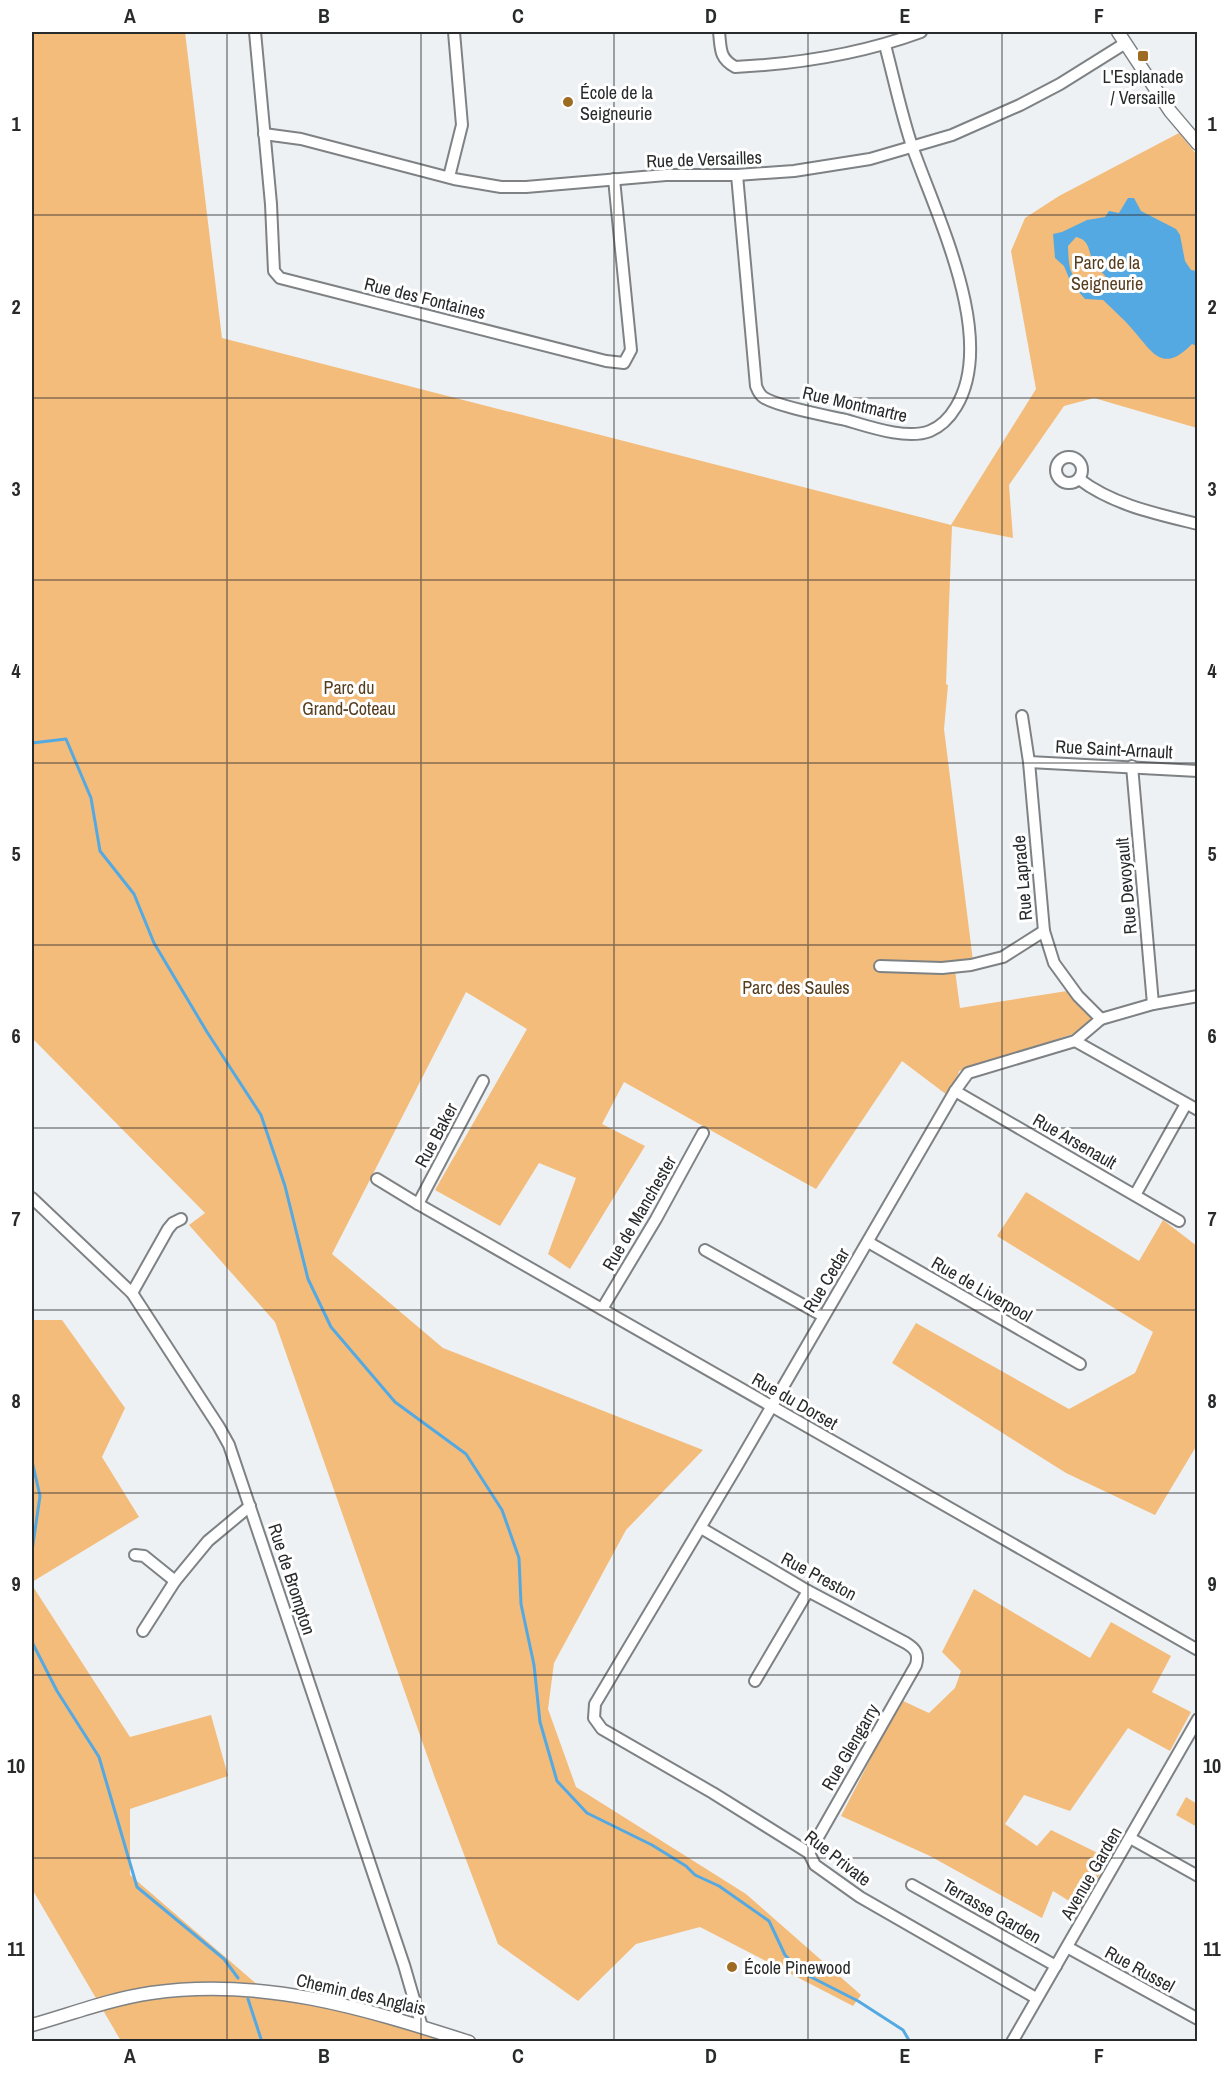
<svg xmlns="http://www.w3.org/2000/svg" width="1229" height="2073" font-family="'Archivo Narrow',sans-serif">
	<rect width="100%" height="100%" fill="#edf1f4"/>
	<g fill="#f3bc7b">
		<path d="M32,32H185L222,338L951,525L1036,389L1011,251L1025,218L1059,196L1179,133L1197,155V428L1094,398L1064,406L1009,485L1013,538L952,526L946,684L948,685L944,729L973,961L955,970L960,1008L1067,991L1098,1022L1073,1034L959,1071L951,1098L902,1061L816,1189L624,1082L602,1124L645,1146L570,1269L548,1254L576,1178L539,1163L500,1226L435,1190L527,1029L466,992L332,1254L443,1348L703,1450L626,1530L554,1663L548,1709L576,1787L746,1894L861,1995L853,2006L700,1927L636,1944L578,2001L498,1944L435,1778L275,1322L189,1225L205,1213L32,1038Z"/>
		<path d="M1026,1192L1139,1261L1163,1220L1197,1246V1445L1155,1515L1066,1473L892,1363L916,1323L1069,1409L1135,1373L1153,1332L997,1236Z"/>
		<path d="M32,1320H62L125,1408L102,1457L139,1517L32,1582Z"/>
		<path d="M32,1585L130,1737L211,1715L228,1776L130,1809V1875L266,1992L413,2027L457,2041H121L32,1889Z"/>
		<path d="M974,1589L1090,1658L1111,1622L1171,1656L1152,1692L1191,1712L1170,1751L1128,1728L1070,1811L1024,1795L1005,1824L1037,1846L1051,1830L1108,1858L1082,1909L1053,1891L1042,1918L930,1856L841,1816L901,1700L929,1713L955,1688L961,1671L942,1652Z"/>
		<path d="M1186,1797L1197,1804V1827L1176,1815Z"/>
	</g>
	<path fill="#55a9e2" fill-rule="evenodd" d="M1128,198H1134L1141,211L1176,229L1180,235L1185,261L1191,270L1197,271V346L1192,344C1163,374 1153,353 1133,330C1124,319 1113,310 1103,300L1085,299L1071,283L1064,266L1055,258L1053,234L1062,232L1087,220L1105,217L1109,211L1119,213ZM1076,237C1090,240 1088,251 1093,261C1096,267 1102,272 1106,277L1105,289L1101,291C1072,280 1069,278 1068,246Z"/>
	<g fill="none" stroke-linecap="round" stroke-linejoin="round">
		<g stroke="#55a9e2" stroke-width="3">
			<path d="M32,743L66,739L91,798L100,851L134,894L154,943L207,1032L261,1115L285,1186L308,1279L331,1327L395,1402L466,1454L502,1510L519,1558L521,1604L534,1665L540,1722L557,1781L587,1813L652,1845L686,1866L695,1875L719,1886L769,1921L785,1955L803,1973L858,2001L903,2030L910,2042"/>
			<path d="M32,1461L40,1496L32,1551"/>
			<path d="M32,1642L57,1691L99,1757L137,1887L224,1959L238,1978"/>
			<path d="M248,1999L262,2042"/>
		</g>
		<defs>
			<g id="minor">
				<path d="M255,32L271,204L274,271L280,278L606,361L624,363L631,350L614,179"/>
				<path d="M719,32C721,49 719,58 735,67C798,64 861,54 921,32"/>
				<path d="M264,134L301,139L454,179L501,187H526L666,175H737L794,171L870,159L952,135L1020,105L1060,84L1124,44"/>
				<path d="M737,175L756,386C758,391 759,394 763,397C775,406 828,416 846,420C870,427 907,440 930,431C942,426 950,417 956,407C998,338 936,215 912,146C901,113 894,79 885,45"/>
				<path d="M449,177L462,125L454,32"/>
				<circle cx="1069" cy="470" r="13"/>
				<path d="M1079,479C1113,505 1157,514 1198,524"/>
				<path d="M1022,716L1029,762L1044,931L1054,963L1078,996L1101,1019"/>
				<path d="M1029,762L1198,771"/>
				<path d="M1132,766L1153,1004"/>
				<path d="M880,966L942,968L971,965L1003,957L1044,931"/>
				<path d="M1075,1041L1198,1110"/>
				<path d="M955,1091L1179,1221"/>
				<path d="M377,1179L418,1204L1198,1650"/>
				<path d="M1135,1195L1186,1104"/>
				<path d="M32,1198L132,1293L219,1427L229,1445L404,1965L422,2027"/>
				<path d="M418,1204L483,1081"/>
				<path d="M868,1242L1080,1364"/>
				<path d="M705,1250L823,1316"/>
				<path d="M132,1293L168,1229L173,1223L181,1219"/>
				<path d="M602,1309L656,1219L703,1133"/>
				<path d="M701,1528L808,1591L906,1643C916,1649 919,1654 916,1665L809,1853"/>
				<path d="M135,1555L144,1556L175,1581"/>
				<path d="M143,1631L175,1581L208,1541L250,1506"/>
				<path d="M755,1681L808,1591"/>
				<path d="M1130,1838L1198,1876"/>
				<path d="M912,1885L1056,1966"/>
				<path d="M1067,1947L1198,2019"/>
				<path d="M1036,1998L860,1897L815,1865L809,1853L713,1793L602,1729L594,1718L595,1704L737,1466L955,1091L968,1073L1075,1041L1101,1019L1153,1004L1198,996"/>
				<path d="M1012,2042L1198,1719"/>
			</g>
			<g id="tertiary">
				<path d="M1118,32L1170,111L1198,144"/>
				<path d="M32,2025C71,2014 110,1999 151,1993C263,1977 363,2008 469,2042"/>
			</g>
		</defs>
		<use href="#minor" stroke="#7e8284" stroke-width="14"/>
		<use href="#tertiary" stroke="#7e8284" stroke-width="15"/>
		<use href="#minor" stroke="#fff" stroke-width="10"/>
		<use href="#tertiary" stroke="#fff" stroke-width="12"/>
	</g>
	<path fill="none" stroke="#292a2b" stroke-width="1.5" stroke-opacity="0.55" d="M227,32V2042M421,32V2042M614,32V2042M808,32V2042M1002,32V2042M32,215H1198M32,398H1198M32,580H1198M32,763H1198M32,945H1198M32,1128H1198M32,1310H1198M32,1493H1198M32,1675H1198M32,1858H1198"/>
	<g fill="#9e6b22" stroke="#fff" stroke-width="2">
		<rect x="1137" y="50" width="12" height="12" rx="3"/>
		<circle cx="568" cy="102" r="6"/>
		<circle cx="732" cy="1967" r="6"/>
	</g>
	<g text-anchor="middle" dominant-baseline="central" stroke-width="6" stroke-linejoin="round" paint-order="stroke">
		<g font-size="18" fill="#292a2b" stroke="#fff" text-anchor="start">
			<text x="1143" y="76" text-anchor="middle">L'Esplanade<tspan x="1143" dy="21">/ Versaille</tspan></text>
			<text x="580" y="92">École de la<tspan x="580" dy="21">Seigneurie</tspan></text>
			<text x="744" y="1967">École Pinewood</text>
		</g>
		<g font-size="18" fill="#292a2b" stroke="#fff">
			<text transform="translate(704 159) rotate(-2)">Rue de Versailles</text>
			<text transform="translate(425 298) rotate(14)">Rue des Fontaines</text>
			<text transform="translate(855 404) rotate(13)">Rue Montmartre</text>
			<text transform="translate(1114 749) rotate(3)">Rue Saint-Arnault</text>
			<text transform="translate(1022 878) rotate(-95)">Rue Laprade</text>
			<text transform="translate(1126 886) rotate(-95)">Rue Devoyault</text>
			<text transform="translate(436 1135) rotate(-62)">Rue Baker</text>
			<text transform="translate(1075 1141) rotate(30)">Rue Arsenault</text>
			<text transform="translate(639 1213) rotate(-60)">Rue de Manchester</text>
			<text transform="translate(826 1280) rotate(-59)">Rue Cedar</text>
			<text transform="translate(982 1289) rotate(30)">Rue de Liverpool</text>
			<text transform="translate(795 1401) rotate(30)">Rue du Dorset</text>
			<text transform="translate(819 1576) rotate(28)">Rue Preston</text>
			<text transform="translate(292 1579) rotate(72)">Rue de Brompton</text>
			<text transform="translate(850 1747) rotate(-60)">Rue Glengarry</text>
			<text transform="translate(838 1858) rotate(38)">Rue Private</text>
			<text transform="translate(1091 1873) rotate(-60)">Avenue Garden</text>
			<text transform="translate(992 1911) rotate(30)">Terrasse Garden</text>
			<text transform="translate(1140 1969) rotate(29)">Rue Russel</text>
			<text transform="translate(361 1994) rotate(13)">Chemin des Anglais</text>
		</g>
		<g font-size="18" fill="#563d1d" stroke="#fff">
			<text x="1107" y="262">Parc de la<tspan x="1107" dy="21">Seigneurie</tspan></text>
			<text x="349" y="687">Parc du<tspan x="349" dy="21">Grand-Coteau</tspan></text>
			<text x="796" y="987">Parc des Saules</text>
		</g>
	</g>
	<rect width="1229" height="2073" fill="none" stroke="#ffffff" stroke-width="66"/>
	<rect x="33" y="33" width="1163" height="2007" fill="none" stroke="#292a2b" stroke-width="2"/>
	<g font-size="20" text-anchor="middle" font-weight="bold" fill="#292a2b">
		<text x="130" y="23">A</text>
		<text x="324" y="23">B</text>
		<text x="518" y="23">C</text>
		<text x="711" y="23">D</text>
		<text x="905" y="23">E</text>
		<text x="1099" y="23">F</text>
		<text x="16" y="131">1</text>
		<text x="1212" y="131">1</text>
		<text x="16" y="314">2</text>
		<text x="1212" y="314">2</text>
		<text x="16" y="496">3</text>
		<text x="1212" y="496">3</text>
		<text x="16" y="678">4</text>
		<text x="1212" y="678">4</text>
		<text x="16" y="861">5</text>
		<text x="1212" y="861">5</text>
		<text x="16" y="1043">6</text>
		<text x="1212" y="1043">6</text>
		<text x="16" y="1226">7</text>
		<text x="1212" y="1226">7</text>
		<text x="16" y="1408">8</text>
		<text x="1212" y="1408">8</text>
		<text x="16" y="1591">9</text>
		<text x="1212" y="1591">9</text>
		<text x="16" y="1773">10</text>
		<text x="1212" y="1773">10</text>
		<text x="16" y="1956">11</text>
		<text x="1212" y="1956">11</text>
		<text x="130" y="2063">A</text>
		<text x="324" y="2063">B</text>
		<text x="518" y="2063">C</text>
		<text x="711" y="2063">D</text>
		<text x="905" y="2063">E</text>
		<text x="1099" y="2063">F</text>
	</g>
</svg>
